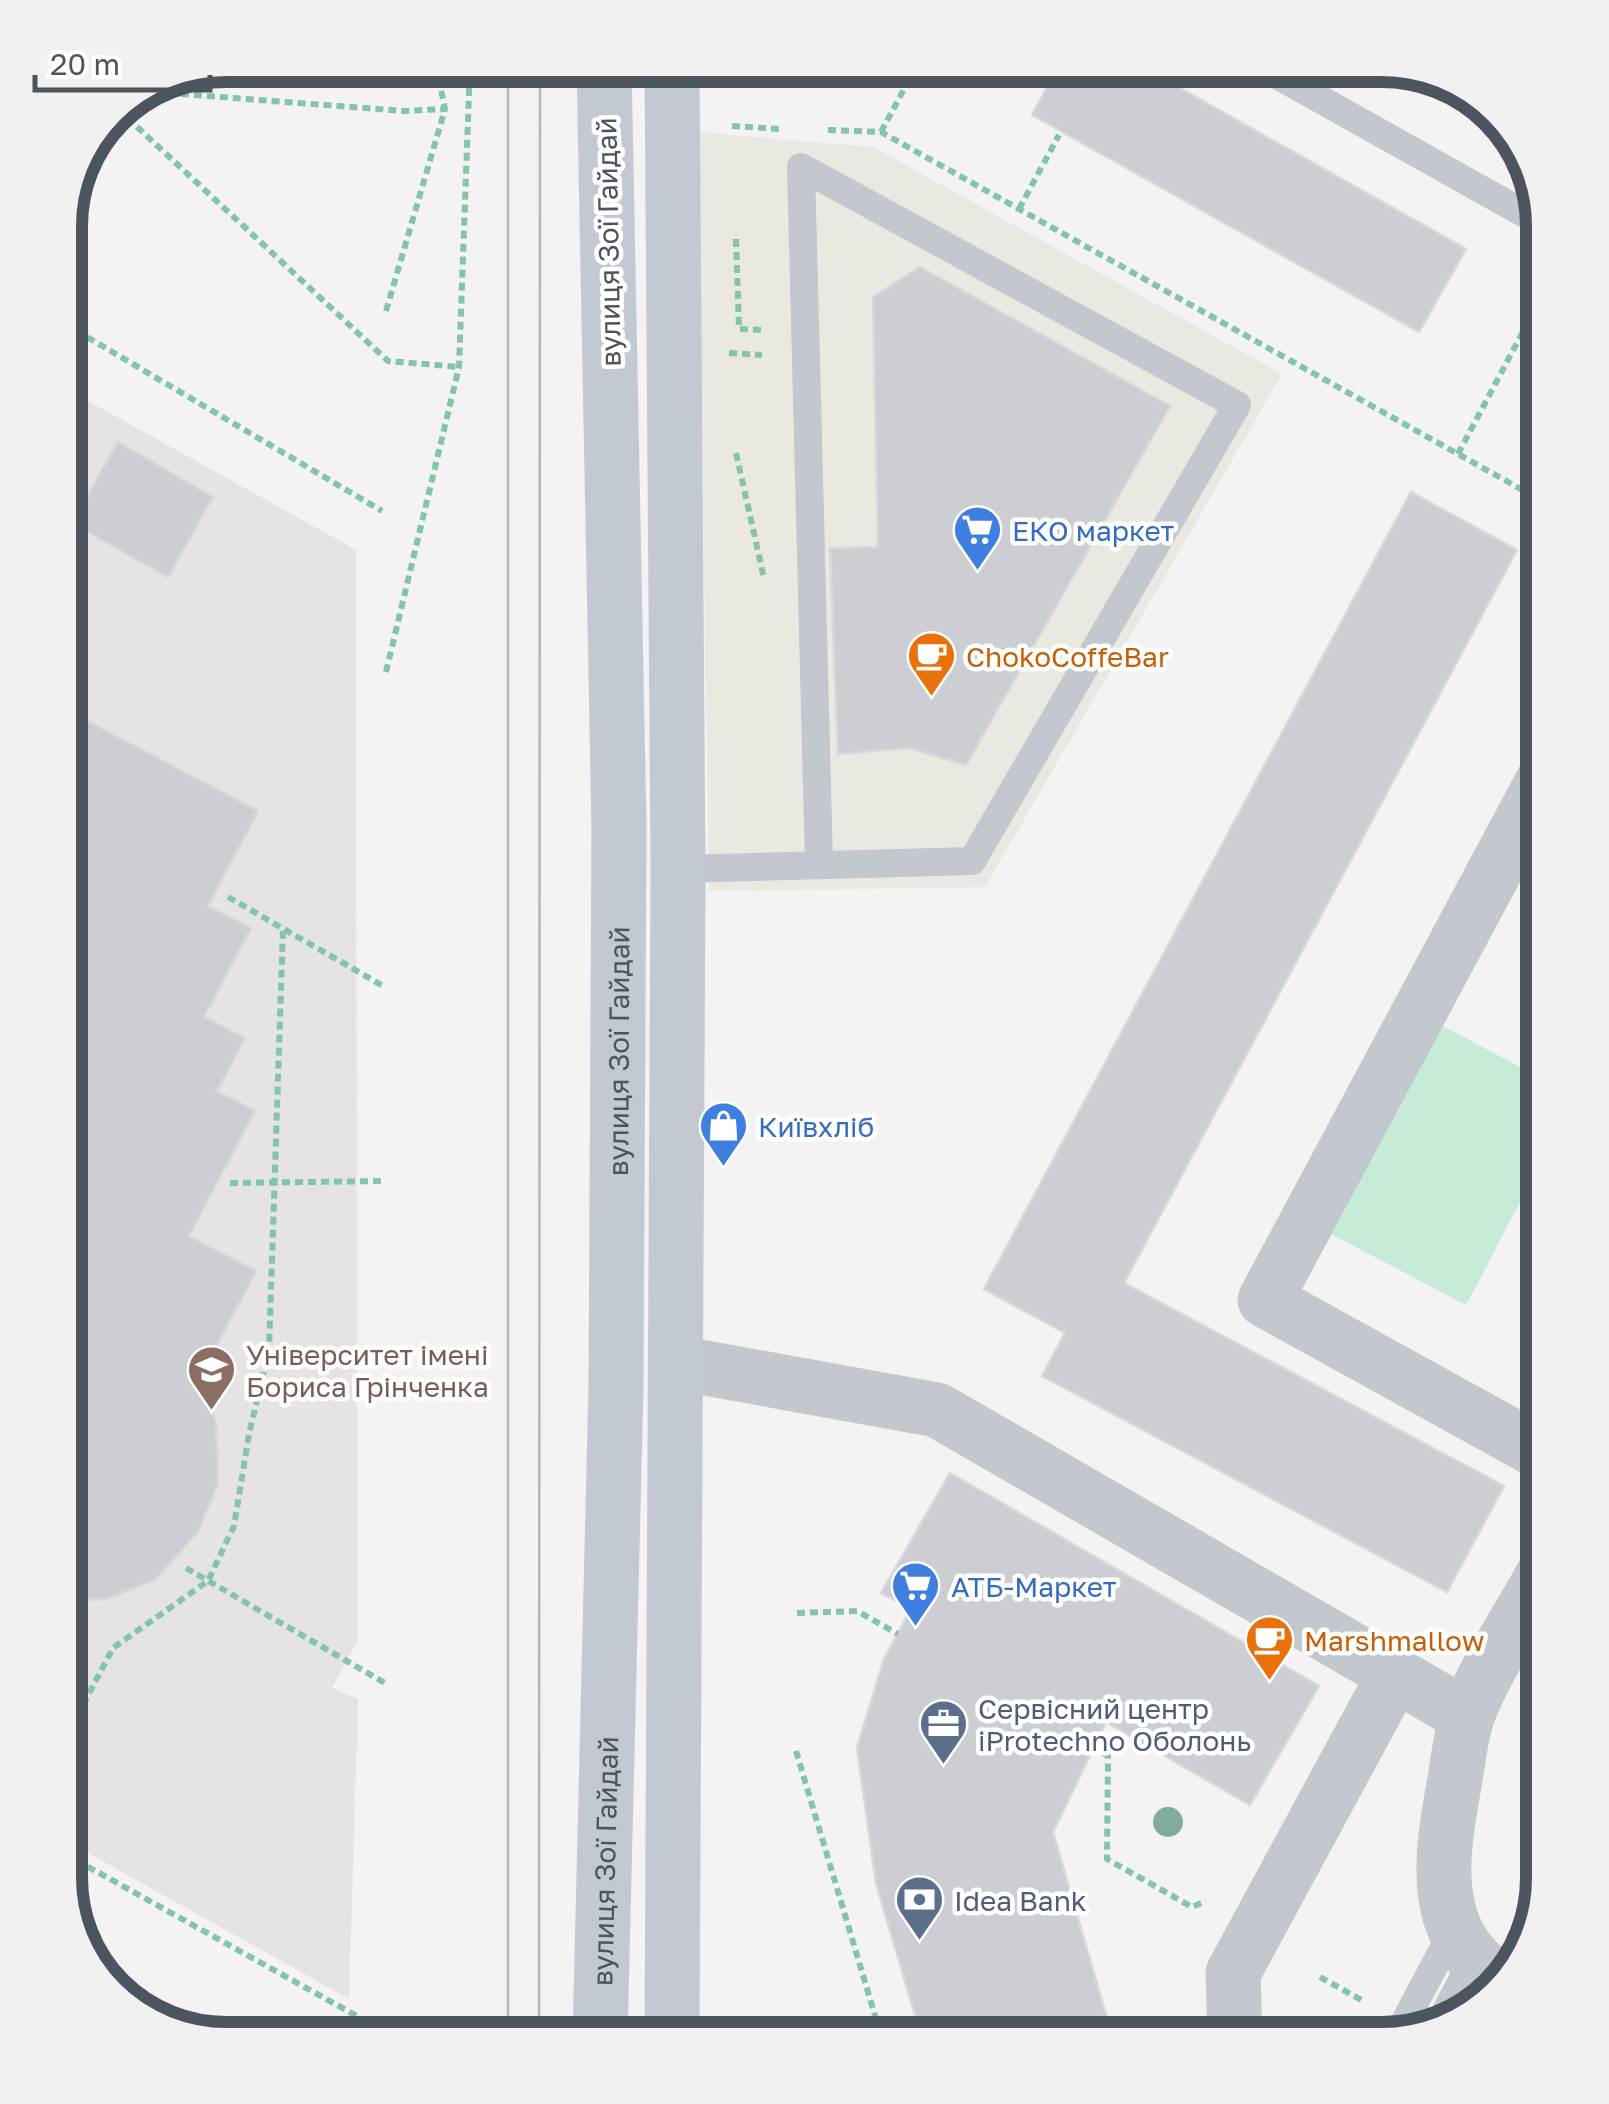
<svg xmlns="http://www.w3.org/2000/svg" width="1609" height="2104" font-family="'Golos Text',sans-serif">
	<rect width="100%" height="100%" fill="#f4f2f2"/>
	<path fill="#eae8e0" d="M698,132L873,147L1282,374L985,887L709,891Z"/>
	<path fill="#e5e3e3" d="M65,388L356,550L357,1642L332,1688L358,1699L349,1999L65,1840Z"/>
	<path fill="#c6ebd7" d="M1441,1025L1522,1068L1544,1126V1157L1466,1305L1331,1234Z"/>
	<g fill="#cdced3" stroke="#d7d8dc" stroke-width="2.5">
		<path d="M1059,65H1139L1466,249L1419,332L1032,115Z"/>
		<path d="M920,267L1170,406L966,765L909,748L838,754L830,548L878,547L873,297Z"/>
		<path d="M118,442L213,497L168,577L72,523Z"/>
		<path d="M1411,492L1517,550L1124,1283L1504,1486L1447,1592L1042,1376L1065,1333L984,1289Z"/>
		<path d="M65,709L258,811L208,906L251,928L204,1017L245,1038L217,1091L255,1111L189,1236L256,1271L200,1377L216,1423L218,1483L198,1532L155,1580L106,1599L65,1601Z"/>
		<path d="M950,1473L1319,1686L1250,1805L1106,1722L1053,1832L1113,2039H922L876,1883L857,1748L884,1659L911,1609L881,1593Z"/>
	</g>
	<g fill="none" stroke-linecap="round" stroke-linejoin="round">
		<g stroke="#82c5a8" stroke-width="6" stroke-dasharray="8 5" stroke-linecap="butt">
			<path d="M505,65L508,82L549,83"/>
			<path d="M155,92L404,111L445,109"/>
			<path d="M118,109L388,361L459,367"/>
			<path d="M732,126L780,129"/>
			<path d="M828,130L881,132L1544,502"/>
			<path d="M881,132L917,65"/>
			<path d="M1019,209L1059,135"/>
			<path d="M736,239L739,329L762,330"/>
			<path d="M386,311L445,109L436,65"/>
			<path d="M65,324L382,511"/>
			<path d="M729,353L762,355"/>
			<path d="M736,453L764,578"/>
			<path d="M1458,454L1544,292"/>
			<path d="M386,672L459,367L470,65"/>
			<path d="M228,897L385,987"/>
			<path d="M230,1183L386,1181"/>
			<path d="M186,1568L385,1683"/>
			<path d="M797,1613L857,1611L898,1634"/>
			<path d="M65,1739L113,1648L208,1581L234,1526L249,1434L269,1350L283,928"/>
			<path d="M1092,1747L1108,1756L1107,1859L1192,1907L1206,1901"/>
			<path d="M796,1751L882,2039"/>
			<path d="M65,1854L382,2030"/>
			<path d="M1532,1921L1524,1764L1544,1726"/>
			<path d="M1320,1977L1365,2002"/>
		</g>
		<g stroke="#c2c8ce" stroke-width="28">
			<path d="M1259,65L1543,224"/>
			<path d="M678,869L972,861L1237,405L801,167L819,864"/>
			<path d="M1440,2022L1474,1958"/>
			<path d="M1398,2034L1455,1927"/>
		</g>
		<g stroke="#c2c8ce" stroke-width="55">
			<path d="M678,1363L937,1410L1467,1716"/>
			<path d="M1544,1454L1265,1300L1544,779"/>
			<path d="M1501,1980C1428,1936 1441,1856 1454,1785C1458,1763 1460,1738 1467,1717C1482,1673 1521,1616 1544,1573"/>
			<path d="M1235,2039L1233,1973L1395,1674"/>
		</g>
		<g stroke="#c2c9d3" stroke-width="55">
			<path d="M672,65L678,869L672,2039"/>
			<path id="s1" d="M600,2039L616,1386L619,828L604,65"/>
		</g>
		<g stroke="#b5b7bb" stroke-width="2.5">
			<path d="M508,65V2039"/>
			<path d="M539,2039L540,65"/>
		</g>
	</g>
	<circle fill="#81ae9b" cx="1168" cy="1822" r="15"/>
	<defs>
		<symbol id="supermarket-pin" viewBox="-11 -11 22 30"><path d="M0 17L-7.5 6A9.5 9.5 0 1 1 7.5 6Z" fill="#3f7fe0" stroke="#fff"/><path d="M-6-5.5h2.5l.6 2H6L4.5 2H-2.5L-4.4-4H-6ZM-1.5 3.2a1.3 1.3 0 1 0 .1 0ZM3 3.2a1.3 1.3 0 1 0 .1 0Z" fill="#fff"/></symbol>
		<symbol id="cafe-pin" viewBox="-11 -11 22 30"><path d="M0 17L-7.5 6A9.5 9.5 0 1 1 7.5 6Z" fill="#e8710a" stroke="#fff"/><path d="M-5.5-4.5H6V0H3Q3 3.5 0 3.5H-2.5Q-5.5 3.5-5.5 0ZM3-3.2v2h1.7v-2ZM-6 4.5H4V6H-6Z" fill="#fff"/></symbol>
		<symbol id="shop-pin" viewBox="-11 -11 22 30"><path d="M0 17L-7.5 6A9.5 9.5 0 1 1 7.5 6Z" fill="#3f7fe0" stroke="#fff"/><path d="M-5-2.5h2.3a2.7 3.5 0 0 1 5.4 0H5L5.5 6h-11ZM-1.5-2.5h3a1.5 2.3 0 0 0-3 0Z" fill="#fff"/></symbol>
		<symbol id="university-pin" viewBox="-11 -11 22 30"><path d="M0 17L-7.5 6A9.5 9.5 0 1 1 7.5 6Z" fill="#8d6e63" stroke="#fff"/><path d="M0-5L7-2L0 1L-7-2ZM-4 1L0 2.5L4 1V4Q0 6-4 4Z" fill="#fff"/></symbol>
		<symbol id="office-pin" viewBox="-11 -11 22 30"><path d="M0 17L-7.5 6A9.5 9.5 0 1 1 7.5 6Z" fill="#5c6f8a" stroke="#fff"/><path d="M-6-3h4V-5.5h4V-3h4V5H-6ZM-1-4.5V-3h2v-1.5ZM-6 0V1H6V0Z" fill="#fff"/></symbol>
		<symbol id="bank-pin" viewBox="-11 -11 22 30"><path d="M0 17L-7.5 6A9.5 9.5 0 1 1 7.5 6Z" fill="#5c6f8a" stroke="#fff"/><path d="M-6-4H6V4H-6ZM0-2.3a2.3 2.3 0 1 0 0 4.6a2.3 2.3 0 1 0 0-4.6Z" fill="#fff"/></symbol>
	</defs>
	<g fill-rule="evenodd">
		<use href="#supermarket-pin" x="950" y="502" width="55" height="75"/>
		<use href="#cafe-pin" x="904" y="628" width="55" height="75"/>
		<use href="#shop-pin" x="696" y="1098" width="55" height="75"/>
		<use href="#university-pin" x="184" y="1342" width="55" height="75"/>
		<use href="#supermarket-pin" x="888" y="1558" width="55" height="75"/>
		<use href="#cafe-pin" x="1242" y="1612" width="55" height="75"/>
		<use href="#office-pin" x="916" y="1696" width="55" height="75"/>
		<use href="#bank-pin" x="892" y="1872" width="55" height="75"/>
	</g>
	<g text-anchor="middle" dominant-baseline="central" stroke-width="9" stroke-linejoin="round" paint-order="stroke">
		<g font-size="28" fill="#4c545d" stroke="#fff">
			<text transform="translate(608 242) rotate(-91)">вулиця Зої Гайдай</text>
			<text stroke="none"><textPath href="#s1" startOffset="988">вулиця Зої Гайдай</textPath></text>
			<text stroke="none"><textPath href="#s1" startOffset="178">вулиця Зої Гайдай</textPath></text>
		</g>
		<g font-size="28" fill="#366cbe" stroke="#fff" text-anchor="start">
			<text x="1012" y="530">ЕКО маркет</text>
			<text x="758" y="1126">Київхліб</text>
			<text x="951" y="1586">АТБ-Маркет</text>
		</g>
		<g font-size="28" fill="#c56008" stroke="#fff" text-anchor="start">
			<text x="966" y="656">ChokoCoffeBar</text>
			<text x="1304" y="1640">Marshmallow</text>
		</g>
		<g font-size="28" fill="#785e54" stroke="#fff" text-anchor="start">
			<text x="246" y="1354">Університет імені<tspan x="246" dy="32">Бориса Грінченка</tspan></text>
		</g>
		<g font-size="28" fill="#4e5e75" stroke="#fff" text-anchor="start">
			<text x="978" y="1708">Сервісний центр<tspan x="978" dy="32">iProtechno Оболонь</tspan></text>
			<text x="954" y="1900">Idea Bank</text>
		</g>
	</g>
	<path d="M0 0H1609V2104H0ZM226 82H1382A144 144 0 0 1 1526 226V1878A144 144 0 0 1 1382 2022H226A144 144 0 0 1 82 1878V226A144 144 0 0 1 226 82Z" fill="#f1f1f2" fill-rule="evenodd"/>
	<path fill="none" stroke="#4c545d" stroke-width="12" d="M226 82H1382A144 144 0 0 1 1526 226V1878A144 144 0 0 1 1382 2022H226A144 144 0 0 1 82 1878V226A144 144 0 0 1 226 82Z"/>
	<path d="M35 75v15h175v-15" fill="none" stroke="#4c545d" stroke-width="5"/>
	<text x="50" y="75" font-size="30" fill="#4c545d" stroke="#ffffff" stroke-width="8" paint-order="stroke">20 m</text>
</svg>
